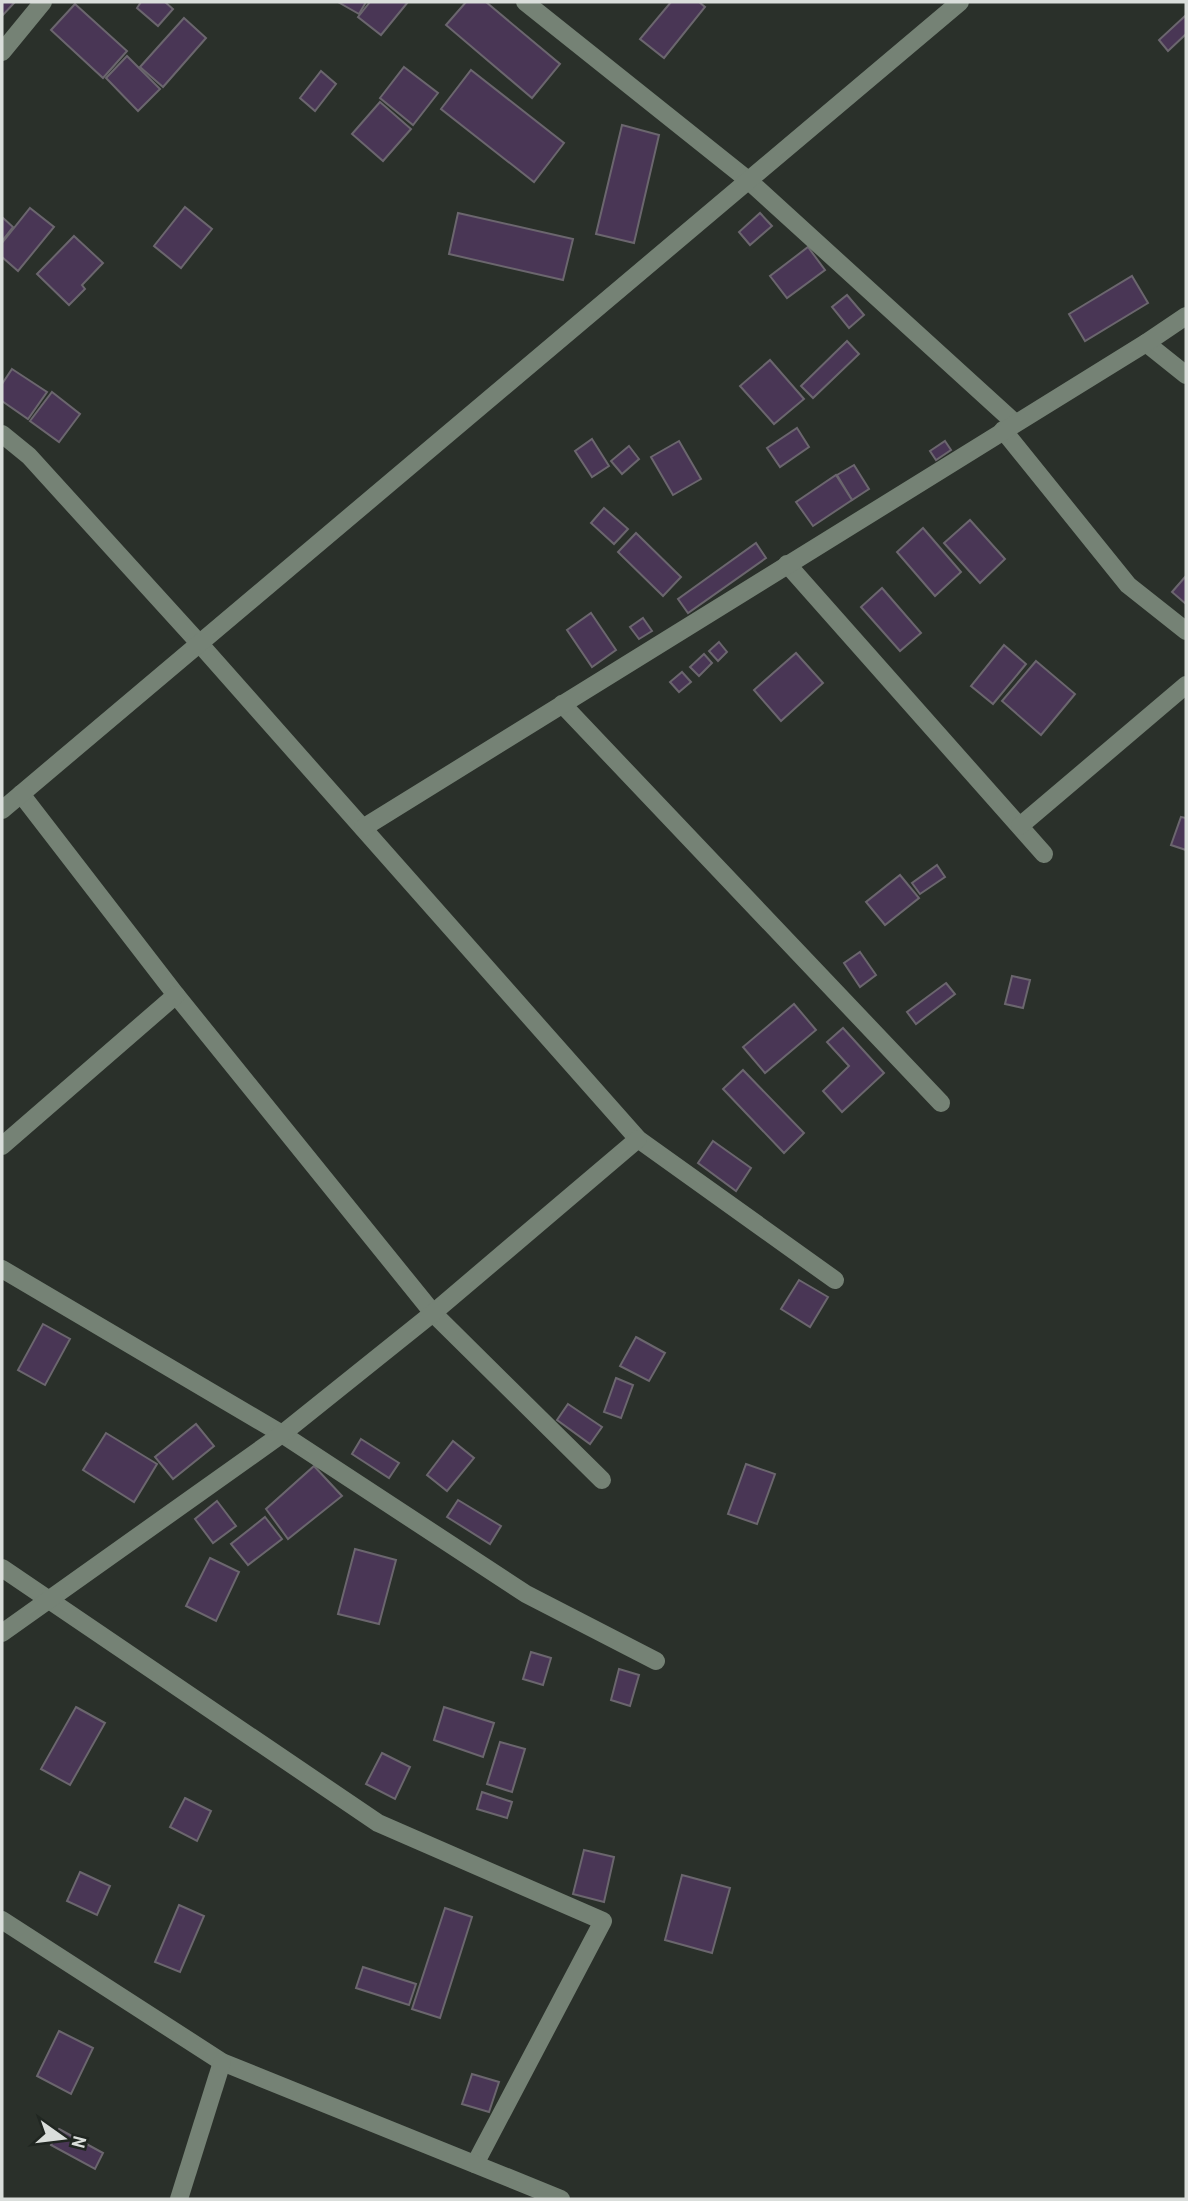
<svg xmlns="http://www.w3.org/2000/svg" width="1188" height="2201" font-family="'Archivo Narrow',sans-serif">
	<rect width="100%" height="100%" fill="#2a302a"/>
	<g fill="#493655" stroke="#6b666e" stroke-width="2">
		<path d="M2,2H15L2,16Z"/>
		<path d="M141,2H165L173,9L158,26L137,8Z"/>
		<path d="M338,2H366L359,14Z"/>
		<path d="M370,2H408L381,35L358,17Z"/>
		<path d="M466,2H486L560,64L532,98L446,25Z"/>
		<path d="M671,2H699L705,7L664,58L640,39Z"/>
		<path d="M75,4L127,51L103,78L51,30Z"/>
		<path d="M1186,15V34L1168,51L1159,40Z"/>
		<path d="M184,18L206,38L163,87L140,67Z"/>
		<path d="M127,56L160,89L138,111L106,78Z"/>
		<path d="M404,67L438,93L413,125L380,98Z"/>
		<path d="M471,70L564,143L534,182L441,109Z"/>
		<path d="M321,71L336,84L315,111L300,98Z"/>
		<path d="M380,102L411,129L383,161L352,134Z"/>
		<path d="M622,125L659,135L634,243L596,234Z"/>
		<path d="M185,207L212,229L181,268L154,246Z"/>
		<path d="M30,208L54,227L18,271L2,257V243Z"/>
		<path d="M458,213L573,239L563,280L449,254Z"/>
		<path d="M760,213L772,226L750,245L739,232Z"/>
		<path d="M2,217L13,227L2,241Z"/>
		<path d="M74,236L103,263L82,285L85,289L69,305L37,274Z"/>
		<path d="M808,247L825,270L787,298L770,276Z"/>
		<path d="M1132,276L1148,303L1085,341L1069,314Z"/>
		<path d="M847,295L864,315L849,328L832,307Z"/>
		<path d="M847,341L859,354L813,398L801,386Z"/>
		<path d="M770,360L804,399L774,424L740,386Z"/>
		<path d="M12,369L47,392L28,419L2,401V384Z"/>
		<path d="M52,392L80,414L59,442L30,421Z"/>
		<path d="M797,428L809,447L780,467L767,448Z"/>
		<path d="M592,439L609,466L592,477L575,451Z"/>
		<path d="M679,441L701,479L673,495L651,457Z"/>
		<path d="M945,441L951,450L936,460L930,451Z"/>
		<path d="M629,446L639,459L622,474L611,461Z"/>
		<path d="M854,465L869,489L852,500L837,475Z"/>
		<path d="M836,475L852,500L813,526L796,502Z"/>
		<path d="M604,508L628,529L614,544L591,523Z"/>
		<path d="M970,520L1005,559L980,583L944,543Z"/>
		<path d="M923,528L961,572L935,596L897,552Z"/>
		<path d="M636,533L681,577L663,596L618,552Z"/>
		<path d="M756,543L766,558L688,613L678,599Z"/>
		<path d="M1185,577L1186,578V604L1172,592Z"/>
		<path d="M882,588L921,633L900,651L861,607Z"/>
		<path d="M591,613L616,650L592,667L567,630Z"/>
		<path d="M643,618L652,631L639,639L630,627Z"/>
		<path d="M719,642L727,652L718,661L709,651Z"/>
		<path d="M1004,645L1026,664L993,704L971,686Z"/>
		<path d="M796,653L823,683L781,721L754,690Z"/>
		<path d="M704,654L712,663L699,676L690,667Z"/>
		<path d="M1036,661L1075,694L1041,735L1002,701Z"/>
		<path d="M682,672L691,682L679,692L670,682Z"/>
		<path d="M1181,817L1186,818V850L1171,845Z"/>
		<path d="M937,865L945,877L920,894L912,883Z"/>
		<path d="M900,875L919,898L885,925L866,902Z"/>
		<path d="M860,952L876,975L860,987L844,963Z"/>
		<path d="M1012,976L1030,980L1023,1008L1005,1004Z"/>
		<path d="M946,983L955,994L916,1024L907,1012Z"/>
		<path d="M794,1004L816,1030L765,1073L743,1047Z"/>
		<path d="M843,1028L884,1073L842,1112L823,1091L849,1066L827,1042Z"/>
		<path d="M743,1070L804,1133L784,1153L723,1089Z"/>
		<path d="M713,1141L751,1168L736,1191L698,1163Z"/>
		<path d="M799,1280L828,1297L810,1327L781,1309Z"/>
		<path d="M43,1324L70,1339L45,1385L18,1370Z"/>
		<path d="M636,1337L665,1353L649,1381L620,1366Z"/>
		<path d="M616,1378L633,1385L621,1418L604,1412Z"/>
		<path d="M568,1404L602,1427L590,1444L557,1420Z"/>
		<path d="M196,1424L214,1446L173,1479L155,1457Z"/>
		<path d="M106,1433L157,1464L134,1502L83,1470Z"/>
		<path d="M361,1439L399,1463L389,1478L352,1454Z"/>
		<path d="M453,1441L474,1458L447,1491L427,1475Z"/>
		<path d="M746,1464L775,1474L757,1524L728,1514Z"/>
		<path d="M314,1466L342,1496L288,1539L266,1509Z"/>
		<path d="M458,1500L501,1526L490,1544L447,1517Z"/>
		<path d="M217,1501L236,1526L213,1543L195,1519Z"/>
		<path d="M265,1517L282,1539L248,1565L231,1544Z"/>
		<path d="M355,1549L396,1560L379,1624L338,1614Z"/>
		<path d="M210,1558L239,1572L216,1621L186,1606Z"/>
		<path d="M531,1652L551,1658L543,1685L523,1679Z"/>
		<path d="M619,1669L639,1675L630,1706L611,1700Z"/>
		<path d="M76,1707L105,1723L70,1785L41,1769Z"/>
		<path d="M444,1707L494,1723L483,1757L434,1740Z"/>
		<path d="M500,1742L525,1749L512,1792L487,1784Z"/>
		<path d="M382,1753L410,1767L395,1799L366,1784Z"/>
		<path d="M482,1792L512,1802L507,1818L477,1809Z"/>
		<path d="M185,1798L211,1811L197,1841L170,1827Z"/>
		<path d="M584,1850L614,1857L604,1902L573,1894Z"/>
		<path d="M80,1872L110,1886L97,1915L67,1901Z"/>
		<path d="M682,1875L730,1888L712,1953L665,1940Z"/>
		<path d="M179,1905L204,1916L180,1972L155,1962Z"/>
		<path d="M445,1908L472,1917L440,2018L412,2009Z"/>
		<path d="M363,1967L416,1984L409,2005L356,1988Z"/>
		<path d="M59,2031L93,2048L71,2094L37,2076Z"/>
		<path d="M472,2074L499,2082L489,2112L462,2104Z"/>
		<path d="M59,2129L103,2153L95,2169L51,2145Z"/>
	</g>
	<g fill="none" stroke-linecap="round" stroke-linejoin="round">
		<g stroke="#758275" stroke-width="18">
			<path d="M525,2L748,180L1015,423"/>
			<path d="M2,52L43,2"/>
			<path d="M1146,343L1186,375"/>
			<path d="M1003,430L1128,585L1186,631"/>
			<path d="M2,434L29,456L199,643L638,1139L835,1280"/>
			<path d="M787,564L1044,854"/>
			<path d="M562,704L941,1103"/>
			<path d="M21,794L176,995L433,1313L602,1480"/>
			<path d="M2,810L960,2"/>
			<path d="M1020,826L1186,685"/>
			<path d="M363,828L1146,343L1186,316"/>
			<path d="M2,1146L176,995"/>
			<path d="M2,1269L282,1434L526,1594L656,1661"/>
			<path d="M2,1568L378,1823L603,1921L475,2164"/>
			<path d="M2,1633L282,1434L433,1313L638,1139"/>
			<path d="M2,1920L222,2062L561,2199"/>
			<path d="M179,2199L222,2062"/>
		</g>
	</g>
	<rect width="1188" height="2201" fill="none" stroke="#dadedb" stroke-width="7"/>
	<g transform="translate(63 2138) rotate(104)" stroke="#202621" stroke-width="5" paint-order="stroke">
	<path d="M0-5L12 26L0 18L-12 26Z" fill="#dadedb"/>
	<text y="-10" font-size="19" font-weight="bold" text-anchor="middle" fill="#dadedb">N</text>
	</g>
</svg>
